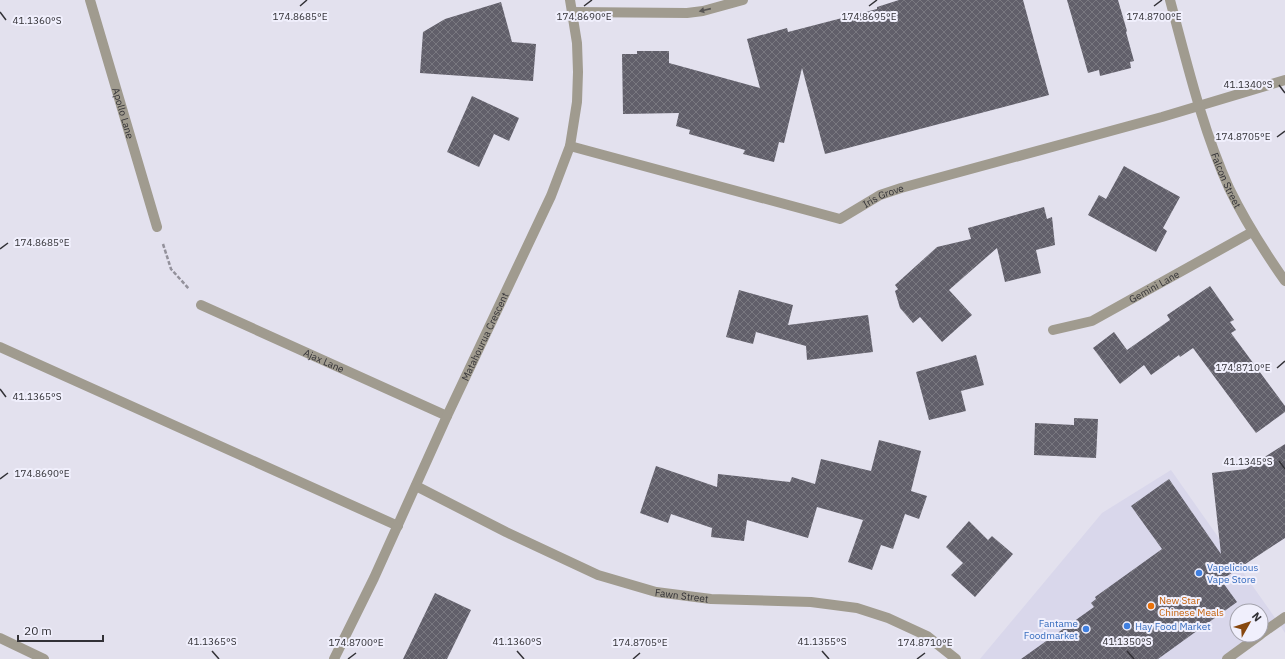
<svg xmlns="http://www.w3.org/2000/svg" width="1285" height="659" font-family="'IBM Plex Sans',sans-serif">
	<defs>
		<pattern id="building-cross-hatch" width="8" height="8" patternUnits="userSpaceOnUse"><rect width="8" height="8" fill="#615f6a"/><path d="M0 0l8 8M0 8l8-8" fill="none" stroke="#797880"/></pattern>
	</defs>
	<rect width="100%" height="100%" fill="#e3e1ee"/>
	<path fill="#d9d7eb" d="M1171,470L1278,622L1285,617V633L1278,622L1261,634V611H1237V635H1260L1227,659H980L1102,513Z"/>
	<g fill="url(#building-cross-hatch)">
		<path d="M899,0H1023L1049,95L825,154L802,68L784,143L779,142L774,162L743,154L745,150L689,134L690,130L676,126L679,113L623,114L622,54H637V51H669V63L760,88L747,39L787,28L788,32L877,9V7Z"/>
		<path d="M1067,0H1118L1127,31L1126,32L1134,61L1130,62L1131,68L1100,76L1099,70L1088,73Z"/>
		<path d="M501,2L512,42L536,44L533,81L420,73L423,32L445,19Z"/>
		<path d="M472,96L519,118L509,141L494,134L479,167L447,152Z"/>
		<path d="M1124,166L1180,197L1163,228L1167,231L1156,252L1088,215L1099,195L1106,199Z"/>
		<path d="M1044,207L1047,219L1052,217L1055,245L1036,250L1041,273L1005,282L997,248L949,290L972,315L942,342L920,317L913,323L900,308L895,291L898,289L895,285L937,247L971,239L968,228Z"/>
		<path d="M1210,286L1234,320L1230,322L1236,330L1231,333L1285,406V412L1256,433L1193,348L1180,357L1179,355L1151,375L1144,365L1120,384L1093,348L1114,332L1127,350L1170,320L1167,315Z"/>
		<path d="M739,290L793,305L788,325L868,315L873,352L807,360L806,346L756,332L753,344L726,337Z"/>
		<path d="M976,355L984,385L961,391L966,411L929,420L916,372Z"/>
		<path d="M1074,418L1098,419L1096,458L1034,455L1035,423L1074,425Z"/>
		<path d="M879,440L921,451L911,491L927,496L919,519L905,514L893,549L881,545L872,570L848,562L863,520L817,507L808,538L747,520L744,541L711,537L712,528L671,514L668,523L640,513L656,466L717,487L718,474L790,482L792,477L815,484L821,459L871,471Z"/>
		<path d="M1285,444V538L1221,580L1237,602L1158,659H1021L1094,607L1091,603L1096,599L1095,597L1162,549L1131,506L1169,479L1221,554L1212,473L1246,469Z"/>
		<path d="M969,521L988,540L992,536L1013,554L975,597L951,575L963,563L946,547Z"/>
		<path d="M435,593L471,610L447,659H403Z"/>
	</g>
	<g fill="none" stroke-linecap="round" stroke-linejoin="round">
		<path stroke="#93919b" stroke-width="2.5" stroke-dasharray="4 2" stroke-linecap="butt" d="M163,244L171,269L189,289"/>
		<g stroke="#a09b8f" stroke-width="10">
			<path d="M0,347L398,526"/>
			<path d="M0,638L44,659"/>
		</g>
		<g stroke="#a09b8f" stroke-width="10">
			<path id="s1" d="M90,0L157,227"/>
			<path id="s2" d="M1170,0C1187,63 1202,128 1229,188C1245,221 1264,251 1285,281"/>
			<path d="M572,12L687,13L703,11L743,0"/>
			<path id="s3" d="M570,146L840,219L880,195L901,188L1162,117L1285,80"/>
			<path id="s4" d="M201,305L447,416"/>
			<path id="s5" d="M1053,330L1092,321L1252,232"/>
			<path id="s6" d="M416,486L506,532L598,575L656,592L711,599L811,602L857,608L888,618L927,636L956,659"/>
			<path d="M1261,634L1285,617"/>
			<path id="s7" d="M334,659L374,578L447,416L551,196L570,146L577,102L578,72L577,43L570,0"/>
			<path d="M1227,659L1260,635"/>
		</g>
	</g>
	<defs><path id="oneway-solid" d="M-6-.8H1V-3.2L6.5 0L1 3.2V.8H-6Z"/></defs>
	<use fill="#585655" href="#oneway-solid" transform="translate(705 10) rotate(167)"/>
	<path fill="none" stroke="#323136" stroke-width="1.5" d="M300,6L307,0M584,6L592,0M869,6L877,0M1154,6L1162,0M0,12L6,20M1279,85L1285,93M1277,137L1285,131M0,249L8,243M1277,368L1285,361M0,389L6,397M1279,461L1285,469M0,479L8,473M212,651L219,659M517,651L524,659M822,651L829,659M1127,651L1134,659M348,659L356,653M633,659L640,653M917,659L925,653"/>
	<g fill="#3f7fe0" stroke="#f0effc" stroke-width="1.5">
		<circle cx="1199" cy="573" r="4"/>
		<circle cx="1127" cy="626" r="4"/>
		<circle cx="1086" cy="629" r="4"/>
	</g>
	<circle fill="#e8710a" stroke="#f0effc" stroke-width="1.5" cx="1151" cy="606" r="4"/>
	<g text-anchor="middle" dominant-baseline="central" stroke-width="4" stroke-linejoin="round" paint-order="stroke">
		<g font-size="10" fill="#323136" stroke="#f0effc">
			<text stroke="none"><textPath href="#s1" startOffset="118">Apollo Lane</textPath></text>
			<text stroke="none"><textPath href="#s2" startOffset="189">Falcon Street</textPath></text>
			<text stroke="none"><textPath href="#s3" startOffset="329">Iris Grove</textPath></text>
			<text stroke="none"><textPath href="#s5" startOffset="111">Gemini Lane</textPath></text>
			<text stroke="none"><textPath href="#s7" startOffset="356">Matahourua Crescent</textPath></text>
			<text stroke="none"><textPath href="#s4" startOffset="135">Ajax Lane</textPath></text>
			<text stroke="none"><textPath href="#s6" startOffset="289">Fawn Street</textPath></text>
		</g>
		<g font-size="10" fill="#366cbe" stroke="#f0effc" text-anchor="start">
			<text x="1207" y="567">Vapelicious<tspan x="1207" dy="12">Vape Store</tspan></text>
			<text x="1078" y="623" text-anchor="end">Fantame<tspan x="1078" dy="12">Foodmarket</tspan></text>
			<text x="1135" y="626">Hay Food Market</text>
		</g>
		<g font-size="10" fill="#c56008" stroke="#f0effc" text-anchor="start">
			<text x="1159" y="600">New Star<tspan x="1159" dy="12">Chinese Meals</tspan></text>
		</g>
	</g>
	<g font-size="10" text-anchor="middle" fill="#323136" stroke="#f0effc" stroke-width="4" stroke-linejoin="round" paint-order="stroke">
		<text x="300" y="20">174.8685°E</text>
		<text x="869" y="20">174.8695°E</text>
		<text x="1154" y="20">174.8700°E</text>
		<text x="584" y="20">174.8690°E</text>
		<text x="37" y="24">41.1360°S</text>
		<text x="1248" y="88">41.1340°S</text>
		<text x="1243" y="140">174.8705°E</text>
		<text x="42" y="246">174.8685°E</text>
		<text x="1243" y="371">174.8710°E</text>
		<text x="37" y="400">41.1365°S</text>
		<text x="1248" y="465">41.1345°S</text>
		<text x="42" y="477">174.8690°E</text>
		<text x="212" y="645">41.1365°S</text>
		<text x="517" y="645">41.1360°S</text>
		<text x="822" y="645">41.1355°S</text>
		<text x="1127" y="645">41.1350°S</text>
		<text x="356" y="646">174.8700°E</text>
		<text x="640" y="646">174.8705°E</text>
		<text x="925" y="646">174.8710°E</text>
	</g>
	<g transform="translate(1249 623) rotate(51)"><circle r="19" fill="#f0effc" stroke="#a4a3ad"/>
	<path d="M0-3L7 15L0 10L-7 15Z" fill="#87470e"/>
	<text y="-6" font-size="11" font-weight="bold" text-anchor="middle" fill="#323136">N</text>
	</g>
	<path d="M18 635v6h85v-6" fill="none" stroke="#323136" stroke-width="2"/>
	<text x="24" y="635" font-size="12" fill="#323136" stroke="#f0effc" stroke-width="3" paint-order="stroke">20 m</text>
</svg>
